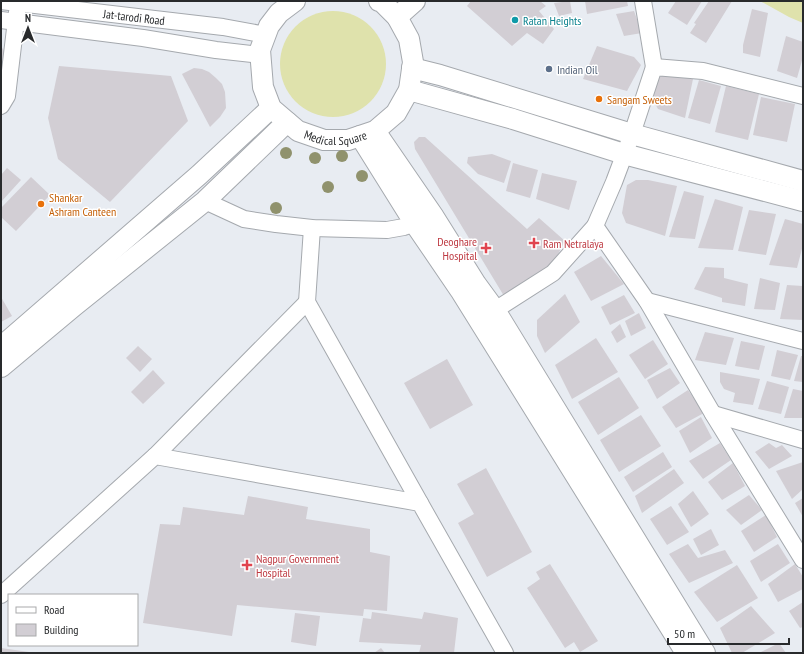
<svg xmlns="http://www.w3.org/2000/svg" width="804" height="654" font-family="'PT Sans Narrow',sans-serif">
	<rect width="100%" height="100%" fill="#e8ecf2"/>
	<g fill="#dfe2ac">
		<path d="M760,1H803V23L789,17Z"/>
		<circle cx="333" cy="64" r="53"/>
	</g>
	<g fill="#d2ced4">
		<path d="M471,1H540L546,6L539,11L554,29L543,44L527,33L512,46L467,6Z"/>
		<path d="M570,1L572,13L559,16L554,3Z"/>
		<path d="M585,1H627L628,6L587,14Z"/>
		<path d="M676,1H702L687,25L668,13Z"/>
		<path d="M709,1H732L706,43L690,33L696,24L694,23Z"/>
		<path d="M752,9L768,13L760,57L743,53V45Z"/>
		<path d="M634,11L642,33L624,36L616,14Z"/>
		<path d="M786,36L803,42V57L797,78L777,71Z"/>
		<path d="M1,46L4,51L6,60L1,92Z"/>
		<path d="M597,46L634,57L641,65L627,91L583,79Z"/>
		<path d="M59,66L171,76L188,121L110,202L58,159L48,118Z"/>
		<path d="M194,68L202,69L209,72L216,78L222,84L225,92L226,108L220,117L210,127L182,74Z"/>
		<path d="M669,73L693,79L685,118L658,109L654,102V92L657,82L660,77L664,74Z"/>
		<path d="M699,80L721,86L710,124L688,118Z"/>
		<path d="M726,86L759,94L748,140L715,132Z"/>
		<path d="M761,97L795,104L787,142L753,135Z"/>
		<path d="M419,137H425L527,229L539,218L565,241L555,260L545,269L504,296L415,149L414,142Z"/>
		<path d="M492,154L511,161L504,183L478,174L467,163L468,157Z"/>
		<path d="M513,163L538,170L530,198L506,191Z"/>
		<path d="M7,168L21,180L1,202V175Z"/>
		<path d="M542,173L577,181L569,210L536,199Z"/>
		<path d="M31,177L50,195L16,231L1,217V208Z"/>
		<path d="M636,180H648L677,186L665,236L626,223L622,213L627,185Z"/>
		<path d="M684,191L704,196L695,239L669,237Z"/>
		<path d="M715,199L743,207L733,250L698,248Z"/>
		<path d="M749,210L776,214L766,255L738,251Z"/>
		<path d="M785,219L803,224V245L797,268L769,265Z"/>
		<path d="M601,256L624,284L591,301L574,272Z"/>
		<path d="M705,267L724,268V278L748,284L745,306L722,302V298L694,289Z"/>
		<path d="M760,278L780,283L775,310L754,309Z"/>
		<path d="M787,285L803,286V320L780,319Z"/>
		<path d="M565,294L580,322L545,353L537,336V320Z"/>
		<path d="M624,295L635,313L610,325L601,307Z"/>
		<path d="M1,297L12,316L1,322Z"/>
		<path d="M639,313L646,328L631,336L625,321Z"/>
		<path d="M620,324L626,337L617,343L611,332Z"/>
		<path d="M705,332L734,338L726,365L695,360Z"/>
		<path d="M596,338L618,372L572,399L555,365Z"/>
		<path d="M653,340L668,364L645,379L629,355Z"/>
		<path d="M741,341L765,346L759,370L735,366Z"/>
		<path d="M138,346L152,359L140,372L126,358Z"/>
		<path d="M777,350L798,355L790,380L771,376Z"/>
		<path d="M801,356H803V382L794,381Z"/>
		<path d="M447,359L473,405L430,429L404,383Z"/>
		<path d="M670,368L680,383L657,399L647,380Z"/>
		<path d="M153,370L165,383L143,404L131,392Z"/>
		<path d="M720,372L760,379L753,405L733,402L735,393L724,389L720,382Z"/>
		<path d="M619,377L639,408L598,435L578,402Z"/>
		<path d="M767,381L789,387L781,414L758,409Z"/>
		<path d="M793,389L803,391V418H784Z"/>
		<path d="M688,390L704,413L676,428L662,407Z"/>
		<path d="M641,415L661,446L619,472L600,440Z"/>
		<path d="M701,417L712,438L690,453L679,431Z"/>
		<path d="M720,443L731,460L703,479L689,461Z"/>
		<path d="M769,443L776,448L782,445L792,456L769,469L755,452Z"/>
		<path d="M663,452L672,467L633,492L624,477Z"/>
		<path d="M803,462V489L792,499L776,471Z"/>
		<path d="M733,463L745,486L722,500L708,482Z"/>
		<path d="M486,468L532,552L487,577L458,523L474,514L457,484Z"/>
		<path d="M674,469L684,483L642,513L635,496Z"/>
		<path d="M693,491L709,514L691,527L678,504Z"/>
		<path d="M749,495L762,510L741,525L726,510Z"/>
		<path d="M248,496L308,507L306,519L370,529V552L390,556L387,611L364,609L363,616L237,605L232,636L143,623L160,524L180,525L183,507L244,515Z"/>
		<path d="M803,498V517L795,503Z"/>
		<path d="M671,506L689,532L667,545L650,519Z"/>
		<path d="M766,515L777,537L754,552L741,531Z"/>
		<path d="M711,529L719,545L701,555L693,539Z"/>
		<path d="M688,544L698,558L725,550L733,563L689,583L669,554Z"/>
		<path d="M778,544L790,563L761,582L750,561Z"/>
		<path d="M550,564L598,641L580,652L574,642L565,648L527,588L540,579L536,572Z"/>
		<path d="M795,564L803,577V589L778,602L768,584Z"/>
		<path d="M737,565L758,598L717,622L694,592Z"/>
		<path d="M803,602V627L800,628L789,611Z"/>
		<path d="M751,606L775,633L742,653H732L720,628Z"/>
		<path d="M372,612L422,619L424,612L458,618L454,653H419L421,645L359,642L363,618L371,619Z"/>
		<path d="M295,613L320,616L316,646L291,642Z"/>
		<path d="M779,643L786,653H759Z"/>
		<path d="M1,648L29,652V653H1Z"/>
		<path d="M381,648L385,653H374Z"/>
	</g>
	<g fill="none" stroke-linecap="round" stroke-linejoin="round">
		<defs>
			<g id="minor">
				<path id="s1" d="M1,1L223,27L266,35"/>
				<path d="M643,1L654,67"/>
				<path d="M1,20L143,38L216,50L260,55"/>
				<path d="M1,106L7,96L17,12"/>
				<path d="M205,201L244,219L276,224L312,228L387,230L404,227L425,220"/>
				<path d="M595,226L647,301L713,414L803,560"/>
				<path d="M312,228L307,302L420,503"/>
				<path d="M647,301L803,341"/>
				<path d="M485,315L495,310L553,273L595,226L614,182L632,134L654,67L703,71L803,96"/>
				<path d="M713,414L803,440"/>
				<path d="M155,456L307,302"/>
				<path d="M1,595L155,456L420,503L505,653"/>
			</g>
			<g id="major">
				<path id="s2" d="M295,1L279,13L269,26L260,50L263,87L271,108L298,131L324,140H348L375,131L396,113L409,90L413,62L409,39L397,17L382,2L379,1"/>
				<path d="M397,17L415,1"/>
				<path d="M412,68L440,75L632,134L803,181"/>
				<path d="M409,90L513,119L624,154L803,201"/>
				<path d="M375,131L434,217L476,284L495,310L705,653"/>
				<path d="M360,136L415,224L460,290L518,383L686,653"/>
				<path d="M1,347L199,175L271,108"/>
				<path d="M1,367L74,306L205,201L287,122"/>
			</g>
		</defs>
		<use href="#minor" stroke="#a5a9ae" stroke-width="18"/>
		<use href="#major" stroke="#a5a9ae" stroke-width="22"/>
		<use href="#minor" stroke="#fff" stroke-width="16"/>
		<use href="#major" stroke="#fff" stroke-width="20"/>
	</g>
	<g fill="#90926d">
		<circle cx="286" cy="153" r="6"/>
		<circle cx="342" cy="156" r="6"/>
		<circle cx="315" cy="158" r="6"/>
		<circle cx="362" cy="176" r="6"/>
		<circle cx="328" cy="187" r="6"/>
		<circle cx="276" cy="208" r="6"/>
	</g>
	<circle fill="#0f9aa8" stroke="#fff" stroke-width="1.5" cx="515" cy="20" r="4"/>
	<circle fill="#5c6f8a" stroke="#fff" stroke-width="1.5" cx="549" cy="69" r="4"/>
	<g fill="#e8710a" stroke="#fff" stroke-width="1.5">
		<circle cx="599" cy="99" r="4"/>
		<circle cx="41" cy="204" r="4"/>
	</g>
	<g fill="#e0444e" stroke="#fff" stroke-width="1.5">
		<path d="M532 237h4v4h4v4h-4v4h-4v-4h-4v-4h4z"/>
		<path d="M484 242h4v4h4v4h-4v4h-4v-4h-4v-4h4z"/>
		<path d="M245 559h4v4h4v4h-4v4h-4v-4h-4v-4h4z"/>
	</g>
	<g text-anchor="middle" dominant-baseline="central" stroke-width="3" stroke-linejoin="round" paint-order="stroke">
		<g font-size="12" fill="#282a2c" stroke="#fff">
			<text stroke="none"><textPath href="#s1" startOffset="134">Jat-tarodi Road</textPath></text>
			<text stroke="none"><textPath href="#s2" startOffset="196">Medical Square</textPath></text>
		</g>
		<g font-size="12" fill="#0d838f" stroke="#fff" text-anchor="start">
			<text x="523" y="20">Ratan Heights</text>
		</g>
		<g font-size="12" fill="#4e5e75" stroke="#fff" text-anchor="start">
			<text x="557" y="69">Indian Oil</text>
		</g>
		<g font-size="12" fill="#c56008" stroke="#fff" text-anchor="start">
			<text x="607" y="99">Sangam Sweets</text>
			<text x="49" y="197">Shankar<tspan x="49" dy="14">Ashram Canteen</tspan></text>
		</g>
		<g font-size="12" fill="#be3a42" stroke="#fff" text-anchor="start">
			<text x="477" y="241" text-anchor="end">Deoghare<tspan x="477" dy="14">Hospital</tspan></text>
			<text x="543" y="243">Ram Netralaya</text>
			<text x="256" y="558">Nagpur Government<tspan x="256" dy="14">Hospital</tspan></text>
		</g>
	</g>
	<rect width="804" height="654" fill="none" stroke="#282a2c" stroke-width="4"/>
	<rect x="8" y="594" width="130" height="52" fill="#ffffff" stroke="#a9aaab"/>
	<rect x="16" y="607" width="20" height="6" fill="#ffffff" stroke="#a9aaab"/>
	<text x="44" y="614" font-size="12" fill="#282a2c">Road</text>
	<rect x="16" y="624" width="20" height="12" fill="#d2ced4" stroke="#a9aaab"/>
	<text x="44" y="634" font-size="12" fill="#282a2c">Building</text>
	<g transform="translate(28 28)" stroke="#ffffff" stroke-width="3" paint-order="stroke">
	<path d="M0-3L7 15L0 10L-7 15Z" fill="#282a2c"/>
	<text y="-6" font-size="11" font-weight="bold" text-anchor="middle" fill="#282a2c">N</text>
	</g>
	<path d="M668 638v6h121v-6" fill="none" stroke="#282a2c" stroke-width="2"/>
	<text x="674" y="638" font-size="12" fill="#282a2c" stroke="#ffffff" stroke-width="3" paint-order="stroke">50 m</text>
</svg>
